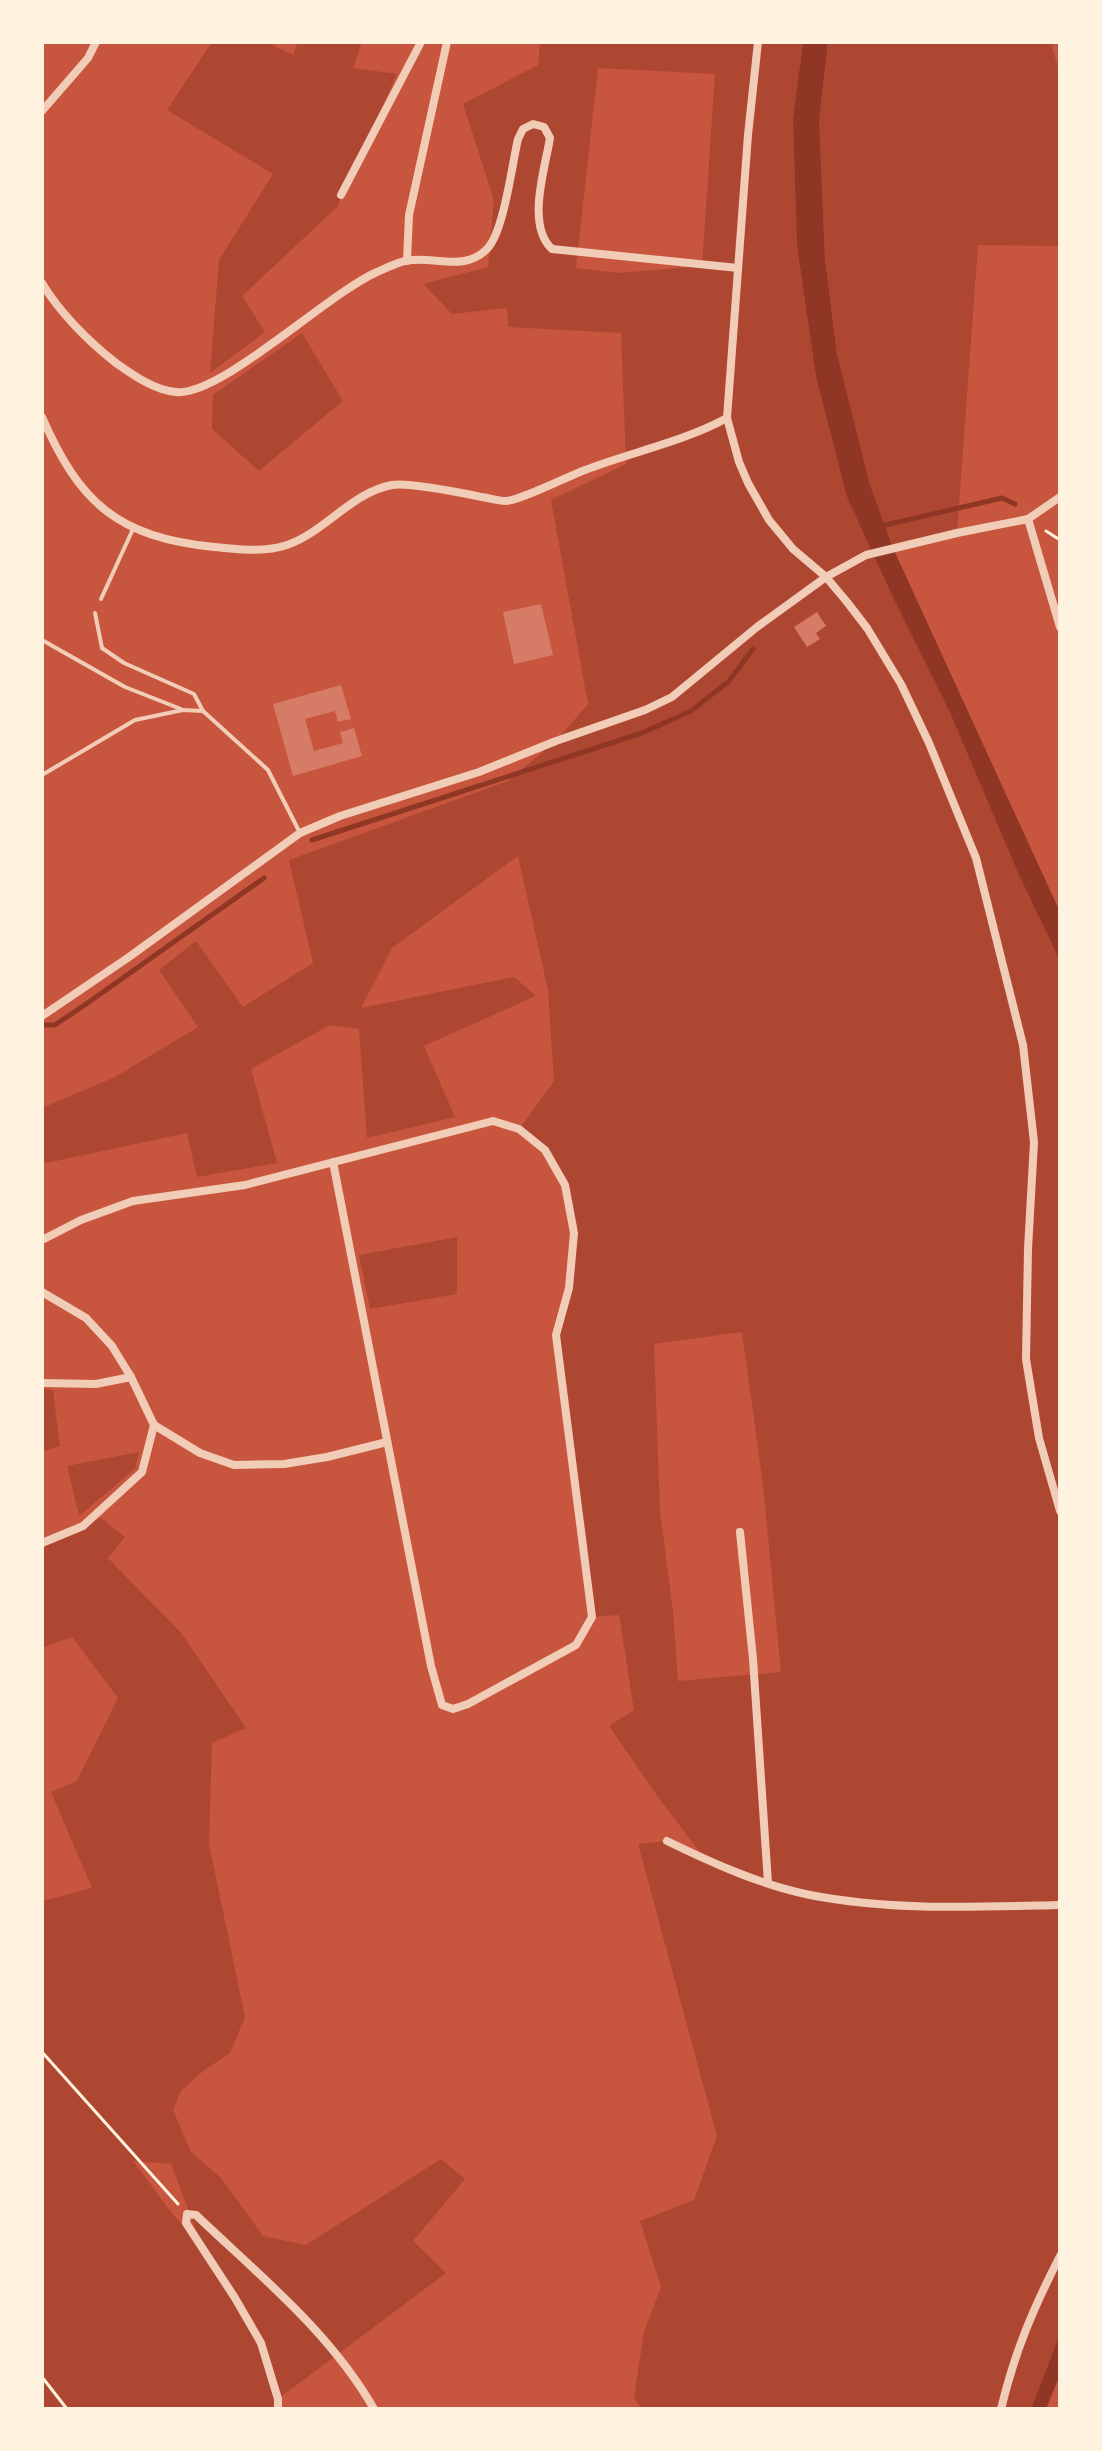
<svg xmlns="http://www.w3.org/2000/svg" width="1102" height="2451" font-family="Lato,sans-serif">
	<rect width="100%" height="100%" fill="#c8553d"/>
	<g fill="#ae4732" fill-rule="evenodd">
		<path d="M212,42H267L293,55L298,42H362L353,68L397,74L337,207L242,296L265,332L210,373L219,260L273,174L167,110Z"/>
		<path d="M540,42H803L793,118L797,246L816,377L847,497L890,591L951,715L1019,875L1060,961V2334L1031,2409H641L634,2397L644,2332L661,2287L640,2221L694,2200L717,2136L638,1844L667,1841L705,1859L658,1797L609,1726L634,1710L619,1615L592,1617L556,1335L569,1288L574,1233L565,1185L545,1150L519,1129L554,1081L548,990L518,856L392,948L361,1008L514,977L536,996L424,1046L455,1117L367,1138L359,1029L330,1025L251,1069L277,1163L197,1177L187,1133L42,1164V1108L115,1077L198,1027L159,970L196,941L243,1007L313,963L289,860L508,781L556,741L588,704L551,500L626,464L621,333L508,327L507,308L452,314L423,284L488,267L494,200L463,104L538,65ZM598,68L715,74L702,266L619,273L576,268ZM742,1332L763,1485L781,1672L678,1681L673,1611L660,1511L654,1344Z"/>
		<path d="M828,42H1054L1052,47L1060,73V246L978,245L957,533L893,548L870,485L837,354L825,258L819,120Z"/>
		<path d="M302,333L343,401L259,471L212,429L213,395Z"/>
		<path d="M457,1237V1294L370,1309L359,1255Z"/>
		<path d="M42,1389L53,1390L60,1446L42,1452Z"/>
		<path d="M139,1452L135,1469L79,1516L67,1466Z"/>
		<path d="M101,1518L125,1537L108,1558L182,1634L246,1728L212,1743L209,1844L245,2017L230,2053L203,2071L181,2091L173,2110L191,2152L221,2178L263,2236L306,2245L441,2159L465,2179L413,2241L446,2273L278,2399V2409H42V1901L92,1888L51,1792L77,1781L118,1698L72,1637L42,1648V1543ZM133,2161L171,2164L203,2249L171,2212Z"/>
	</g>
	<g fill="#8f3625">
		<path d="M803,42H828L819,120L825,258L837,354L870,485L893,548L1060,912V961L1019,875L951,715L890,591L847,497L816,377L797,246L793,118Z"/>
		<path d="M1060,2334V2375L1046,2409H1031Z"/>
	</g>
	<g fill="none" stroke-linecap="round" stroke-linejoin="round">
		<g stroke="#8f3625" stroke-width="5">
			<path d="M881,526L1002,498L1015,504"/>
			<path d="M312,840L642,733L691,711L729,681L753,649"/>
			<path d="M42,1025H55L89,1002L264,878"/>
		</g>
	</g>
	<g fill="#d67c66">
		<path d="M541,604L553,655L514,664L503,612Z"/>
		<path d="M817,612L826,626L816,633L820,639L807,647L794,627Z"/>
		<path d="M341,685L351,719L338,722L335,711L305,719L314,751L343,743L340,732L354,728L362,756L293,776L273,704Z"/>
	</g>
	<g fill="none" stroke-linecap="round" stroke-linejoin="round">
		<g stroke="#fff3e0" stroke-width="3">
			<path d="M1046,531L1060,540"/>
			<path d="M42,2052L178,2204"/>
			<path d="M42,2377L67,2409"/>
		</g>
		<g stroke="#f1ccb7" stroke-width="4">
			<path d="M101,599L133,529"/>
			<path d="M95,613L102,648L124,663L194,694L203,711"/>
			<path d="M42,640L125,687L181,709"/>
			<path d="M42,775L135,720L183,710L203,711L268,770L300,833"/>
		</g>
		<g stroke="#f1ccb7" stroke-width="8">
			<path d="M758,42L748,135L727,418L739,462L748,483L769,520L793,549L826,577L847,602L867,628L901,684L929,743L976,858L1023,1045L1034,1142L1028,1249L1026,1359L1039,1438L1060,1511"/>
			<path d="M42,111L88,58L96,42"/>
			<path d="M341,195L421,42"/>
			<path d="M407,261L409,215L447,42"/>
			<path d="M42,283C59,312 89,342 116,363C133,375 154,390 176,392C220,397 327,294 377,272C386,268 396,263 405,261C433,255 463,273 487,249C504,232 512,164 518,139L523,129L533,124L544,127L550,138C545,169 526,225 552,249L738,268"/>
			<path d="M42,417C80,504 118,537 214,547C238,549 263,553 287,545C325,532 352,492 392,485C409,482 462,493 482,497C489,498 498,501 506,501C519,501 569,476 585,470C632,452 683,442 727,418"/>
			<path d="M1028,519L1060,627"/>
			<path d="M42,1016L129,957L300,833L340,816L479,772L556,741L645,710L672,697L757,627L826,577L866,555L957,533L1028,519L1060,497"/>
			<path d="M42,1240L81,1220L133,1201L245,1185L493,1121L519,1129L545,1150L565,1185L574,1233L569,1288L556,1335L592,1617L576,1645L468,1704L453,1709L442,1705L431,1666L333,1162"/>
			<path d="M42,1292L86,1318L112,1346L131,1377L154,1425L142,1472L83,1526L42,1543"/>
			<path d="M42,1383L96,1384L131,1377"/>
			<path d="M154,1425L200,1453L234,1465L284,1464L327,1457L387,1442"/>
			<path d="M740,1532L753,1659L768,1883"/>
			<path d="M667,1841C712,1863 761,1885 810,1895C892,1911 977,1907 1060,1905"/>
			<path d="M278,2409V2399L261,2343L235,2298L186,2223L187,2214L196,2215C260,2276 330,2332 374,2409"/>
			<path d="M1001,2409C1015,2351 1033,2309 1060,2256"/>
		</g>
	</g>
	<rect width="1102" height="2451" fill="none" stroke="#fff3e0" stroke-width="88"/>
</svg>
